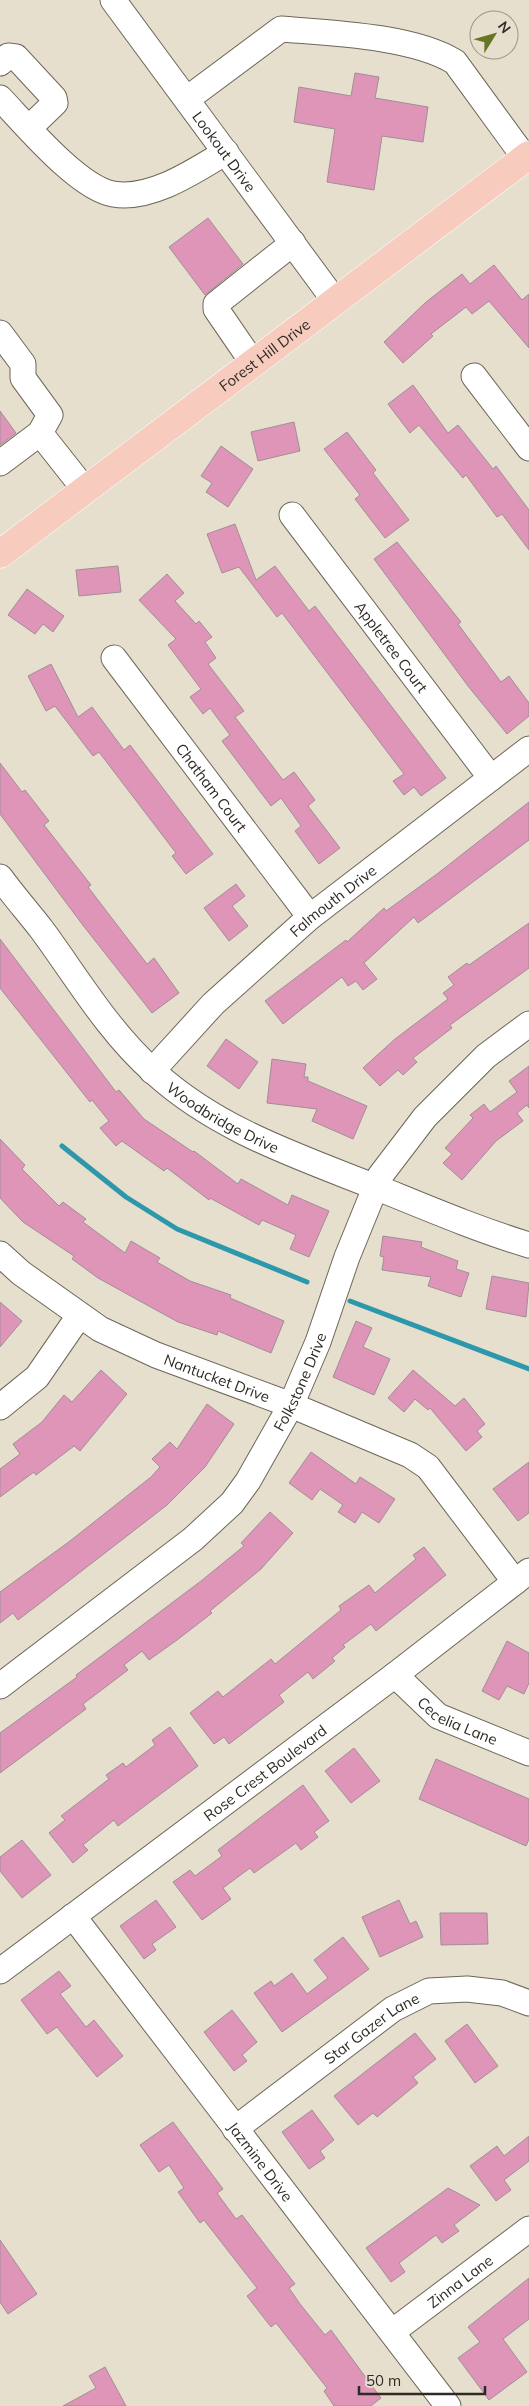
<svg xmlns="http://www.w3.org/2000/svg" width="529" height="2406" font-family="Mulish,sans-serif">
	<rect width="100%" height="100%" fill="#e6dfcd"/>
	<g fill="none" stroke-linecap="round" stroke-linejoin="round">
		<g stroke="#2d98ab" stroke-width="5">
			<path d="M62,1146L126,1197L177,1229L307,1282"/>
			<path d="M350,1301L529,1369"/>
		</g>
	</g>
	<g fill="#de95b8" stroke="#a18e97">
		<path d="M355,73L379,77L375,98L428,107L423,142L382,136L374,190L327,182L335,129L294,122L299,87L351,96Z"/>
		<path d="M208,218L243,264L205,295L169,247Z"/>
		<path d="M494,265L522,300L529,294V348L489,301L472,314L466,307L431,334L433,336L403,363L384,342L426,302L462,274L470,284Z"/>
		<path d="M413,385L448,433L458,425L493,469L496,466L529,510V550L502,514L497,517L466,475L463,478L419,425L410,433L388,404Z"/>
		<path d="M0,411L16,433L0,445Z"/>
		<path d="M294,422L300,451L258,461L251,432Z"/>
		<path d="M347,432L376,470L373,473L409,520L385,538L355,499L360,495L324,449Z"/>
		<path d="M221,446L253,469L228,507L206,492L212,483L201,476Z"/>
		<path d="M235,524L256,580L275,566L309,611L315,606L446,778L421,796L414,787L404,795L393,781L404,774L282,613L277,617L239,567L222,573L207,534Z"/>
		<path d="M397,542L461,622L458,624L501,682L509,676L529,703V716L507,734L468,686L374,559Z"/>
		<path d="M118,566L121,592L79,596L76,570Z"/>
		<path d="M167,574L184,593L175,601L196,624L199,621L212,637L205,642L216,658L208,664L244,711L235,717L283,780L294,772L315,800L308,806L340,848L319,864L295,831L301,826L281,798L271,806L222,741L230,735L210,708L203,714L190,697L201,689L168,645L176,639L139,600Z"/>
		<path d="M27,589L64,616L53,632L43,624L35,634L8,615Z"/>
		<path d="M51,664L78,717L92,707L124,750L130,745L213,854L186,874L172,856L176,853L99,752L93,756L55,706L46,711L28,676Z"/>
		<path d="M0,763L22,792L25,790L49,821L44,825L91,885L88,887L147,964L154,958L179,993L152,1013L82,924L0,814Z"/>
		<path d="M529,802V840L418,923L414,917L364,963L377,979L363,990L356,981L348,986L342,977L283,1024L265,1001L346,940L347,942L384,908L386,911L437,874Z"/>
		<path d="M236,884L245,896L232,906L248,926L229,941L204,908Z"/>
		<path d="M529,923V968L450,1025L452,1028L413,1058L417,1062L403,1075L398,1070L380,1086L363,1068L395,1039L448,999L443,993L454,985L448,977L467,963L469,965Z"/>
		<path d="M0,939L116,1092L119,1090L144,1119L193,1152L194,1151L238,1184L241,1179L288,1205L292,1195L329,1211L309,1257L290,1249L296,1235L262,1220L259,1225L210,1198L209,1200L167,1168L164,1171L122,1141L116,1146L100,1128L109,1121L92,1100L90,1102L0,988Z"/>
		<path d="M226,1039L258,1062L239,1089L207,1066Z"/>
		<path d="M272,1059L306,1064L304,1077H308V1081L367,1106L353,1139L312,1121L317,1109L267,1103Z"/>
		<path d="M529,1066V1108L527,1105L517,1113L523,1121L496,1141L462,1180L443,1163L452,1154L445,1148L473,1118L470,1115L484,1104L490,1112L517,1092L509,1081Z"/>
		<path d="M0,1139L25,1165L22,1169L59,1206L63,1202L86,1219L83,1222L125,1253L131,1241L160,1258L157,1262L190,1281L231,1295L230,1298L284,1321L271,1353L218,1331L217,1335L178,1322L136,1299L98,1278L72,1259L74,1256L23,1222L0,1198Z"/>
		<path d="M383,1236L422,1242L421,1247L458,1261L456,1269L469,1273L461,1297L428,1286L431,1277L382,1270L384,1257L380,1256Z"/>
		<path d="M492,1276L529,1283L526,1317L486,1309Z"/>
		<path d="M0,1302L22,1321L0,1347Z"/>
		<path d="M356,1321L372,1328L363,1347L390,1359L374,1395L333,1377Z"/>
		<path d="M101,1370L127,1394L80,1451L74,1446L36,1475L34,1472L0,1497V1469L20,1454L13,1444L42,1422L64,1395L72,1402Z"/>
		<path d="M413,1370L455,1406L464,1398L485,1424L477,1431L482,1437L466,1451L430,1408L428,1410L415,1399L404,1412L388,1398Z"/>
		<path d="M207,1404L234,1424L205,1467L167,1505L39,1604L18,1620L13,1613L0,1623V1592L70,1541L151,1477L160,1467L152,1459L170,1442L177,1449Z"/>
		<path d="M311,1452L356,1484L360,1477L395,1499L379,1523L362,1512L355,1523L338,1512L343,1505L320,1489L312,1500L289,1483Z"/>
		<path d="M529,1462V1513L518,1521L493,1489Z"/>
		<path d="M270,1512L293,1533L261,1569L210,1611L212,1613L177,1640L149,1660L142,1651L124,1665L128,1670L83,1704L86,1709L0,1773V1733L77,1677L76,1675L201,1581L244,1546L241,1543Z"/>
		<path d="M424,1547L446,1575L376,1631L371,1624L343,1645L345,1647L332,1658L335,1661L313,1679L308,1672L279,1695L284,1702L229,1744L224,1737L214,1744L190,1713L218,1691L223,1697L271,1659L275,1664L341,1610L339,1606L369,1585L375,1593L416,1559L413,1555Z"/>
		<path d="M507,1641L529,1653V1683L524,1694L507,1686L499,1700L482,1691Z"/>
		<path d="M170,1727L198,1766L118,1826L114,1820L83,1845L88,1850L73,1863L49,1833L65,1820L61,1816L109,1779L106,1775L123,1763L126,1767L155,1745L152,1740Z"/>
		<path d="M354,1748L380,1781L351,1803L325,1771Z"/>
		<path d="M436,1759L529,1799V1839L526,1846L419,1799Z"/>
		<path d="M303,1785L329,1821L314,1832L318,1837L301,1850L296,1843L254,1873L250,1868L223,1888L231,1899L202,1920L173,1882L190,1870L195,1876L222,1856L218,1850Z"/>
		<path d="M22,1840L51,1875L22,1898L0,1871V1857Z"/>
		<path d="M156,1900L176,1927L152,1944L156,1950L144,1959L120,1926Z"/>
		<path d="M399,1900L410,1924L416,1921L423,1937L380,1957L362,1917Z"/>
		<path d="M440,1913H487L488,1944L441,1945Z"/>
		<path d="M343,1937L369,1969L282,2032L254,1993L271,1981L274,1986L292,1973L307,1994L328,1978L314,1960Z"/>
		<path d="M59,1971L71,1986L60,1994L86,2027L94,2020L123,2056L97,2077L57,2027L47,2034L21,2000Z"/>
		<path d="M232,2010L257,2042L242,2055L247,2061L234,2071L204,2032Z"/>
		<path d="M467,2024L498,2066L475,2083L445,2041Z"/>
		<path d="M415,2033L436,2059L413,2077L418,2083L377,2117L373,2113L358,2125L334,2096Z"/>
		<path d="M312,2110L334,2140L320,2151L325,2158L309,2169L282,2132Z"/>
		<path d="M173,2122L223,2189L217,2193L236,2219L242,2215L295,2284L289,2288L300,2304L325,2335L331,2330L381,2398L371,2406H334L324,2391L327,2388L276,2323L271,2327L247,2296L257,2288L204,2220L200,2223L178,2192L184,2188L169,2165L159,2172L140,2145Z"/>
		<path d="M529,2136V2161L504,2180L511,2190L496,2201L470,2166L497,2146L504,2156Z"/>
		<path d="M448,2188L480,2205L454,2225L459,2231L442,2243L436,2235L399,2263L405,2272L391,2282L366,2248Z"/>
		<path d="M0,2240L37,2294L8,2314L0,2302Z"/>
		<path d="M529,2278V2319L503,2339L527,2372L489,2400L458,2358L480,2342L468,2327Z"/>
		<path d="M105,2367L126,2406H63L96,2388L89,2376Z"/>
	</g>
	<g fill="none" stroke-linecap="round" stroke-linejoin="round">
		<defs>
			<g id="minor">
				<path id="s1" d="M113,0L335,301"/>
				<path d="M0,63L8,56L16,57L54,98L55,103L29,128"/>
				<path d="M0,98C25,124 78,188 113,194C151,201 196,170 226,152"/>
				<path d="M187,99L281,29C331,33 413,36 455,62L525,158"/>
				<path d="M0,333L23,364V378L50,415L40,433L85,490"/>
				<path d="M253,363L216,309V304L293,243"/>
				<path d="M474,376L529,448"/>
				<path d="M0,463L40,433"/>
				<path id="s2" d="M292,515L491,778"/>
				<path id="s3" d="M114,658L310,917"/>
				<path id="s4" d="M0,877C13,895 28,912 42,930C78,979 108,1031 154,1072C216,1129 297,1156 373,1186C425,1207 476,1229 529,1245"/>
				<path id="s5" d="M152,1071L213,1004L310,917L529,749"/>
				<path id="s6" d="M0,1254L21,1273L100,1329L156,1355L291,1405L410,1455L428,1467L515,1582"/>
				<path d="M0,1407L37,1377L79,1316"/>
				<path id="s7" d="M395,1675L438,1716L529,1753"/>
				<path id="s8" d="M0,1686L193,1539L232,1503L248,1481L291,1405L318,1342L347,1257L380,1176L425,1117L486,1056L529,1024"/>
				<path id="s9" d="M73,1916L448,2406"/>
				<path id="s10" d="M0,1971L395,1675L529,1571"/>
				<path id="s11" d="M235,2129L393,2009L429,1991L467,1989L502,1993L529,2003"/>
				<path id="s12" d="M392,2332L529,2229"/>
			</g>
			<g id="major">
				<path id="s13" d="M0,554L529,155"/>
			</g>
		</defs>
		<use href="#minor" stroke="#6e6758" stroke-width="27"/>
		<use href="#major" stroke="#fff" stroke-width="29"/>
		<use href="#minor" stroke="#fff" stroke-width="25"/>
		<use href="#major" stroke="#f7cbbe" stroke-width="28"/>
	</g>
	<g text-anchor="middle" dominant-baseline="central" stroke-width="5" stroke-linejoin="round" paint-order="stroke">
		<g font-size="15" fill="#2e2b24" stroke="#e6dfcd">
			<text stroke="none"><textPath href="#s1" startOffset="188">Lookout Drive</textPath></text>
			<text stroke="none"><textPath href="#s13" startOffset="331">Forest Hill Drive</textPath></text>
			<text stroke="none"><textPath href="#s2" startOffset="165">Appletree Court</textPath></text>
			<text stroke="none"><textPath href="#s3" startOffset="162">Chatham Court</textPath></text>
			<text stroke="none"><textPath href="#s5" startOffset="249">Falmouth Drive</textPath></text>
			<text stroke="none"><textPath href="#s4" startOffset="332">Woodbridge Drive</textPath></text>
			<text stroke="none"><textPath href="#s6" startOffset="252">Nantucket Drive</textPath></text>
			<text stroke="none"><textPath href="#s8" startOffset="435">Folkstone Drive</textPath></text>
			<text stroke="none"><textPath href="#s7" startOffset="79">Cecelia Lane</textPath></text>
			<text stroke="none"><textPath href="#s10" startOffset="331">Rose Crest Boulevard</textPath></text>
			<text stroke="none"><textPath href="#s11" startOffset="170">Star Gazer Lane</textPath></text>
			<text stroke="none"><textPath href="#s9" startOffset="309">Jazmine Drive</textPath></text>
			<text stroke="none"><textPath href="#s12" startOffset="85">Zinna Lane</textPath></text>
		</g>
	</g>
	<g transform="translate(494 35) rotate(53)"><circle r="24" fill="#e6dfcd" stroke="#9c9789"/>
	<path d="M0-4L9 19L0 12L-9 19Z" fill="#667624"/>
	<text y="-8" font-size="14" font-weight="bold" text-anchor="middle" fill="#2e2b24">N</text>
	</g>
	<path d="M359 2386v8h126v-8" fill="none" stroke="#2e2b24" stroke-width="2.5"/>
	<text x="366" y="2386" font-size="15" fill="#2e2b24" stroke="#e6dfcd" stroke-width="4" paint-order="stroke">50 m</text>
</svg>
